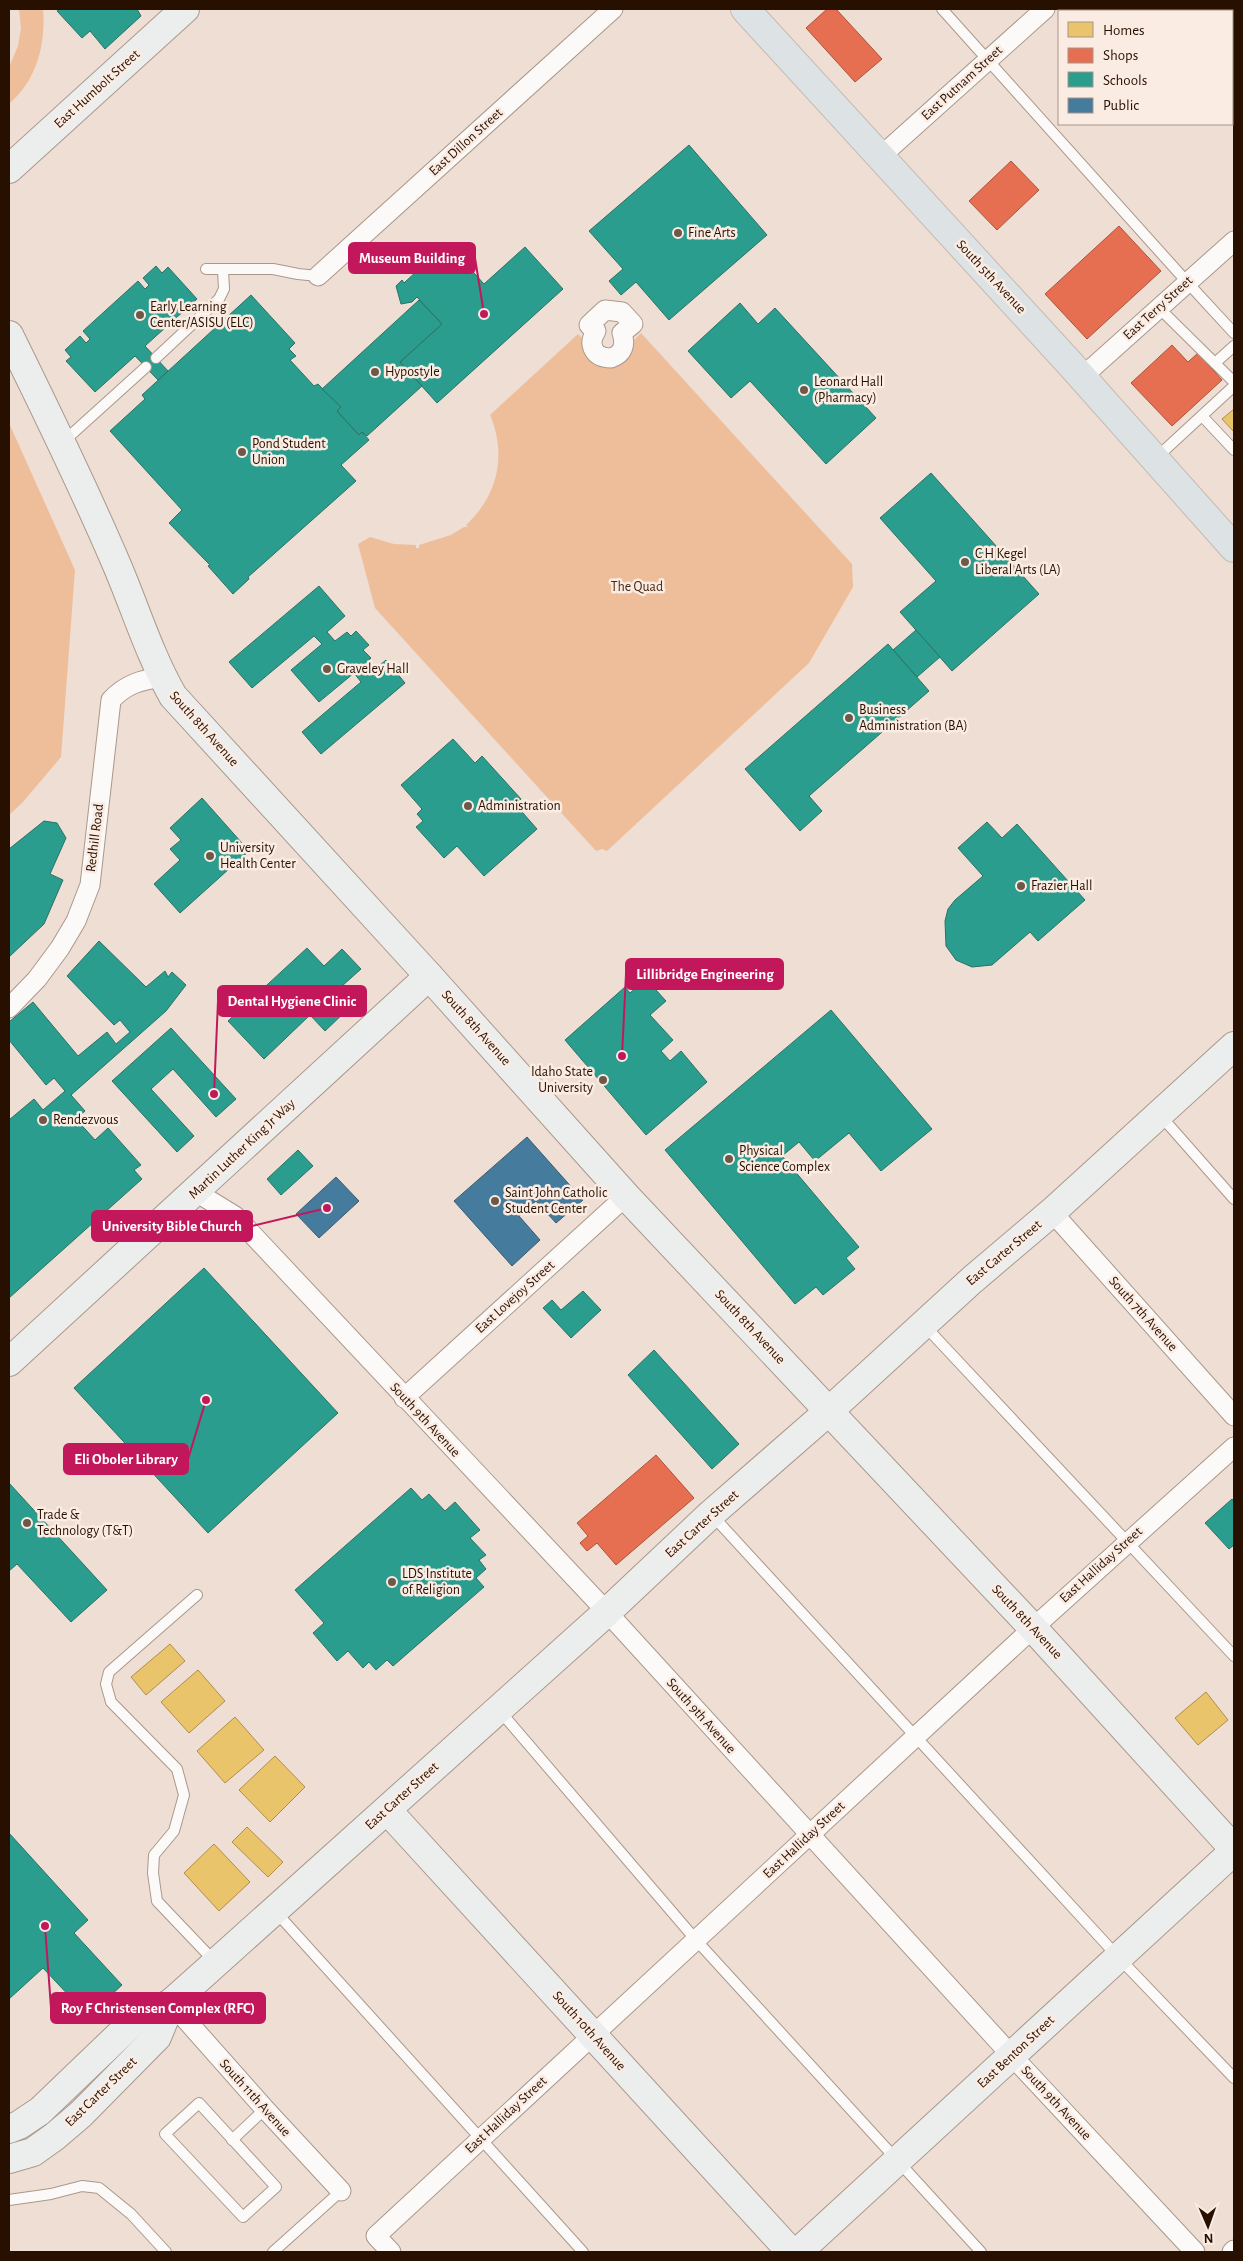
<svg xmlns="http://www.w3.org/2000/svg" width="1243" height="2261" font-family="'Alegreya Sans',sans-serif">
	<rect width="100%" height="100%" fill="#eeded4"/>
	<g fill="#eebe9b">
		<path d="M19,9H43C46,44 37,80 9,104V67L18,46L21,28Z"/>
		<path d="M641,333L852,564L853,587L809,663L607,851L602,849L596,851L375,608L358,544L370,537L394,544L416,545V548H419V545L451,535L464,527H468L466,525C498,495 507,455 490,415L578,334L584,340L588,354L631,343Z"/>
		<path d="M9,423L75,570L61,757L23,802L9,815Z"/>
	</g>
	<g fill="#e9c46a" stroke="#af8e4a">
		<path d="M1234,409V432L1222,419Z"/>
		<path d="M170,1644L185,1661L146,1695L131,1677Z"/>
		<path d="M198,1670L225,1701L189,1733L161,1702Z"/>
		<path d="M1206,1692L1228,1720L1198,1745L1175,1718Z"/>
		<path d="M235,1717L264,1750L225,1783L197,1751Z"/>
		<path d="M275,1756L305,1787L270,1822L239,1790Z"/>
		<path d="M247,1827L283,1862L268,1877L232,1842Z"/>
		<path d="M214,1844L250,1882L219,1911L184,1873Z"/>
	</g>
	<g fill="#e76f51" stroke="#ae5239">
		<path d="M827,9H836L882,59L855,82L806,28Z"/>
		<path d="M1011,161L1039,190L997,230L969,201Z"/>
		<path d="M1119,226L1161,271L1087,339L1045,294Z"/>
		<path d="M1172,345L1188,362L1198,353L1222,380L1172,426L1131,383Z"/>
		<path d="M656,1455L694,1498L616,1565L597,1543L587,1551L580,1543L588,1536L577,1523Z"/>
	</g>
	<g fill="#2a9d8f" stroke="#297364">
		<path d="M60,9H137L141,16L105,49L90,31L82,38L57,11Z"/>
		<path d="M689,145L767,235L669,320L636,282L621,295L609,281L623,269L589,231Z"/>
		<path d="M447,243L484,284L525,247L563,289L437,403L400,362L442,324L417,297L412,302L401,304L396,286L402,280L404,283Z"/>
		<path d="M156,266L162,273L168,267L197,299L145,346L168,371L158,380L135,356L95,392L66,361L71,357L65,350L80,336L86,343L90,339L83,331L138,281L145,289L149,285L143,278Z"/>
		<path d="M251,295L295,343L289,349L296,356L290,360L314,386L318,384L341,407L337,411L359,435L362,432L369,440L341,465L356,481L248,577L249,579L233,594L208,566L210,565L169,523L182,510L110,431L145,399L142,395Z"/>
		<path d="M419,300L442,324L400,362L422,386L367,436L362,432L359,435L337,411L341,407L322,389Z"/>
		<path d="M740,303L758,324L775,308L876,418L826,464L750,381L731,398L688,351Z"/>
		<path d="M931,473L1039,594L952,671L900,612L936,581L880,518Z"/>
		<path d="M319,586L345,616L327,632L335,641L347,632L351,636L356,631L369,645L363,650L371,658L360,668L367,676L386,660L405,683L321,754L302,732L361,682L354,673L319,702L291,670L322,644L314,636L252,688L229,662Z"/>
		<path d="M916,630L940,657L917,677L893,650Z"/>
		<path d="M888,644L929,691L809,796L822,811L800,831L745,769Z"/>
		<path d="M453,739L475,763L482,756L521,799L515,804L537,829L484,876L457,846L444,858L416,827L423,821L417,814L422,809L401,785Z"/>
		<path d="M202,798L249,851L180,913L154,884L180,860L170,849L181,840L170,828Z"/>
		<path d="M44,821L57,823L66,838L50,874L63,880L44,924L9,957V849Z"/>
		<path d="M987,822L1002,838L1017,824L1085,900L1038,941L1030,932L992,965L972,967L956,960L946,946L945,921L948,909L955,900L983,876L958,848Z"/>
		<path d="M99,941L146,987L165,971L168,977L172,972L186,985L166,1011L71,1095L85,1111L76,1119L95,1140L108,1128L141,1165L134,1170L142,1179L9,1298V1120L34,1099L43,1110L65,1091L54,1078L46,1085L9,1040V1022L33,1002L78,1056L107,1032L116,1044L130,1032L120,1020L114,1025L67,976Z"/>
		<path d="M307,948L324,966L342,949L361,969L332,995L347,1010L325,1031L310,1015L264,1059L228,1021Z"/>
		<path d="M646,979L666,1001L650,1015L673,1040L661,1051L670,1061L681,1051L707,1082L646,1135L565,1040L625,987L630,993Z"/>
		<path d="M831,1010L932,1129L881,1171L849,1133L815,1161L799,1142L782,1156L859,1247L846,1258L855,1269L823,1295L816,1287L795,1304L665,1150Z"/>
		<path d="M171,1028L236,1099L216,1117L173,1069L151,1089L194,1136L177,1152L112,1081Z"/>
		<path d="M298,1150L313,1166L281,1195L267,1179Z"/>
		<path d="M204,1268L338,1413L208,1533L74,1388Z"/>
		<path d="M583,1291L601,1310L571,1338L543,1308L552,1300L561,1310Z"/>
		<path d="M654,1350L739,1444L712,1469L628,1375Z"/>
		<path d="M9,1483L107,1590L71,1622L17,1564L9,1571Z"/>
		<path d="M411,1488L422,1500L429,1494L445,1511L455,1502L480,1530L470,1538L486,1555L479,1560L486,1569L476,1578L484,1587L393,1666L387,1660L376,1670L369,1662L363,1668L348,1651L337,1661L313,1633L324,1623L295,1590Z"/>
		<path d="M1232,1499L1234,1501V1545L1229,1549L1205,1523Z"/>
		<path d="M9,1833L88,1920L74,1933L122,1985L88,2016L43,1968L9,1999Z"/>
	</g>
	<g fill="#457b9d" stroke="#3c5b6e">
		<path d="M527,1137L583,1200L556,1223L536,1201L519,1216L540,1240L512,1266L454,1201Z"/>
		<path d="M336,1177L359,1201L319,1238L296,1214Z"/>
	</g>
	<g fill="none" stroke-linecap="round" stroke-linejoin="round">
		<defs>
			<g id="lane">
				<path d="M942,9L1187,282L1234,333"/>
				<path d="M206,269H273L298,274L318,276"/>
				<path d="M1159,308L1234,382"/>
				<path d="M156,358L219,299L224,289L223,270"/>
				<path d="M1215,363L1234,346"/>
				<path d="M1202,416L1234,450"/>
				<path d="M63,442L146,367"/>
				<path d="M1156,458L1234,386"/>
				<path d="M1160,1115L1234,1199"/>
				<path d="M924,1325L1234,1656"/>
				<path d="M712,1515L1119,1958L1234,2078"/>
				<path d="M197,1595L109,1672L106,1684L111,1702L177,1769L184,1795L174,1831L154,1855L153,1873L157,1901L216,1963"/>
				<path d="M499,1710L696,1940L981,2252"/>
				<path d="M275,1911L583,2252"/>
				<path d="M199,2103L276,2187L243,2217L165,2134Z"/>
				<path d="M232,2140L265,2109"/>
				<path d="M9,2200L51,2194L82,2186L99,2188L131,2214L166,2252"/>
				<path d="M273,2252L341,2191"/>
			</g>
			<g id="street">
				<path d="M880,157L1045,9"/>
				<path d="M318,276L613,9"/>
				<path d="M605,310L622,312L633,324L622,333C626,345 623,354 611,358C594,358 587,345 596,331L589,325Z"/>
				<path d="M1082,377L1234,241"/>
				<path d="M9,1008L37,979L60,948L76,921L90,885L111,700C126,684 141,680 162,677"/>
				<path d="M196,1192L235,1216L607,1612L1012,2056L1195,2252"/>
				<path d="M1052,1212L1234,1416"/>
				<path d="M404,1398L626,1196"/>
				<path d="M171,2003L265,2109L341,2191"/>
				<path d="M391,2252L376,2236L1033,1628L1234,1447"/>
				<path d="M1232,2252L1234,2250"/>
			</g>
			<g id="secondary">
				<path d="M9,169L185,9"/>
				<path d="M9,335C46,410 83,486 116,563C135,607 149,654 173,696L429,976L626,1196L1033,1628L1234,1849"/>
				<path d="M9,1362L429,976"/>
				<path d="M387,1810L791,2252"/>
				<path d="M9,2129L19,2125L40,2111L134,2021L171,2003L208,1970L607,1612L711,1514L829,1411L972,1280L1052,1212L1234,1046"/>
				<path d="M9,2159L33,2152L54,2137L81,2114L157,2037L171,2003"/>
				<path d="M798,2252L1234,1851"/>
			</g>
			<g id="primary">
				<path d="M745,9L1073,367L1234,548"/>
				<path d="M1145,9L1147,11"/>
				<path d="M1232,102L1234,105"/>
			</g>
		</defs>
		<use href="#lane" stroke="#aa988a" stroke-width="12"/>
		<use href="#street" stroke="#aa988a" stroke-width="21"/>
		<use href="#secondary" stroke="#aa988a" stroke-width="30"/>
		<use href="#primary" stroke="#c5bab3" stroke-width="30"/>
		<use href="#lane" stroke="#fcfaf9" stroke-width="10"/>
		<use href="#street" stroke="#fcfaf9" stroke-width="19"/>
		<use href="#secondary" stroke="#eceeee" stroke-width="28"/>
		<use href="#primary" stroke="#dde2e4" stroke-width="28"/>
	</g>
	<g fill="#6d584a" stroke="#fbece3" stroke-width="2">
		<circle cx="678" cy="233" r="5"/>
		<circle cx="140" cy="315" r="5"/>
		<circle cx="375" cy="372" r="5"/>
		<circle cx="804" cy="390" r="5"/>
		<circle cx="242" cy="452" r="5"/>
		<circle cx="965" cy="562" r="5"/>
		<circle cx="327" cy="669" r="5"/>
		<circle cx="849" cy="718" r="5"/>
		<circle cx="468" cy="806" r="5"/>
		<circle cx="210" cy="856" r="5"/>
		<circle cx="1021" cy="886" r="5"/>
		<circle cx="603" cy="1080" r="5"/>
		<circle cx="43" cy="1120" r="5"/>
		<circle cx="729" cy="1159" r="5"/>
		<circle cx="495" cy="1201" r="5"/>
		<circle cx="27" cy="1523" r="5"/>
		<circle cx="392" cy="1582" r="5"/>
	</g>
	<g text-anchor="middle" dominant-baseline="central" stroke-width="5" stroke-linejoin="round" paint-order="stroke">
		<g font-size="14" fill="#281000" stroke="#fbece3">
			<text transform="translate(962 83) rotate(-42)">East Putnam Street</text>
			<text transform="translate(97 89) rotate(-42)">East Humbolt Street</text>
			<text transform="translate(466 142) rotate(-42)">East Dillon Street</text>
			<text transform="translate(991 277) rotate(47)">South 5th Avenue</text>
			<text transform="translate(1158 308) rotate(-42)">East Terry Street</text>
			<text transform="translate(204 729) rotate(48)">South 8th Avenue</text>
			<text transform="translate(95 838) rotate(-83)">Redhill Road</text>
			<text transform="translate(476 1028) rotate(48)">South 8th Avenue</text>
			<text transform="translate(242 1149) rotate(-43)">Martin Luther King Jr Way</text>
			<text transform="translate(1004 1253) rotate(-40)">East Carter Street</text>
			<text transform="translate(515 1297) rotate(-42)">East Lovejoy Street</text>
			<text transform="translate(1143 1314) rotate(48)">South 7th Avenue</text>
			<text transform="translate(750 1327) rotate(47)">South 8th Avenue</text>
			<text transform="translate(425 1420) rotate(47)">South 9th Avenue</text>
			<text transform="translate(702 1524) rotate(-42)">East Carter Street</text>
			<text transform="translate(1101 1565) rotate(-42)">East Halliday Street</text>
			<text transform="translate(1027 1622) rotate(47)">South 8th Avenue</text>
			<text transform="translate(701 1716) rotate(48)">South 9th Avenue</text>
			<text transform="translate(402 1796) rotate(-42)">East Carter Street</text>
			<text transform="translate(804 1840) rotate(-43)">East Halliday Street</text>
			<text transform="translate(589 2031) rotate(48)">South 10th Avenue</text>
			<text transform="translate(1016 2052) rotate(-43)">East Benton Street</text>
			<text transform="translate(101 2092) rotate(-44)">East Carter Street</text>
			<text transform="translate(255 2098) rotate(48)">South 11th Avenue</text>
			<text transform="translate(1056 2103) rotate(47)">South 9th Avenue</text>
			<text transform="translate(506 2115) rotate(-43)">East Halliday Street</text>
		</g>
		<g font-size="14" fill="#281000" stroke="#fbece3" text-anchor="start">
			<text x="688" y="233">Fine Arts</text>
			<text x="150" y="307">Early Learning<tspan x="150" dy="16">Center/ASISU (ELC)</tspan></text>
			<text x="385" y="372">Hypostyle</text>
			<text x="814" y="382">Leonard Hall<tspan x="814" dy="16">(Pharmacy)</tspan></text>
			<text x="252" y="444">Pond Student<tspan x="252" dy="16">Union</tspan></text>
			<text x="975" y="554">C H Kegel<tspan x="975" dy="16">Liberal Arts (LA)</tspan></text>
			<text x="337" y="669">Graveley Hall</text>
			<text x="859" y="710">Business<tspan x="859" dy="16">Administration (BA)</tspan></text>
			<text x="478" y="806">Administration</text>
			<text x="220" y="848">University<tspan x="220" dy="16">Health Center</tspan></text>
			<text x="1031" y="886">Frazier Hall</text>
			<text x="593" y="1072" text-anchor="end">Idaho State<tspan x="593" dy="16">University</tspan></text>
			<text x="53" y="1120">Rendezvous</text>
			<text x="739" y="1151">Physical<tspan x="739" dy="16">Science Complex</tspan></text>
			<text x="505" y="1193">Saint John Catholic<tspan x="505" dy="16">Student Center</tspan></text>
			<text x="37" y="1515">Trade &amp;<tspan x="37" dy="16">Technology (T&amp;T)</tspan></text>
			<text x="402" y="1574">LDS Institute<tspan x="402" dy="16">of Religion</tspan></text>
		</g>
		<g font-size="14" fill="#482911" stroke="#fbece3">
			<text x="637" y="587">The Quad</text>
		</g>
	</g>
	<path fill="none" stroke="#c2185b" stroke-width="2" d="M484 314L475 258M622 1056L626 974M214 1094L218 1001M327 1208L252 1226M206 1400L188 1459M45 1926L51 2008"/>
	<g fill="#c2185b" stroke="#fbece3" stroke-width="2">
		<circle cx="484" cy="314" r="5"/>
		<circle cx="622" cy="1056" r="5"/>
		<circle cx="214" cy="1094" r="5"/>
		<circle cx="327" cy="1208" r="5"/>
		<circle cx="206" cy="1400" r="5"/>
		<circle cx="45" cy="1926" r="5"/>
	</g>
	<g fill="#c2185b" stroke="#c2185b" stroke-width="2">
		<rect x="349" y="243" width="126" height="30" rx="5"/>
		<rect x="626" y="959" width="157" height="30" rx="5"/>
		<rect x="218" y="986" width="148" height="30" rx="5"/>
		<rect x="92" y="1211" width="160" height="30" rx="5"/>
		<rect x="64" y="1444" width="124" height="30" rx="5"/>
		<rect x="51" y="1993" width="214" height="30" rx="5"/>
	</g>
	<g font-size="15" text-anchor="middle" font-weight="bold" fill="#fff">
		<text x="412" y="263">Museum Building</text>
		<text x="705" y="979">Lillibridge Engineering</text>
		<text x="292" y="1006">Dental Hygiene Clinic</text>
		<text x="172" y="1231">University Bible Church</text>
		<text x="126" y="1464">Eli Oboler Library</text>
		<text x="158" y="2013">Roy F Christensen Complex (RFC)</text>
	</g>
	<rect width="1243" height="2261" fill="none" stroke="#281000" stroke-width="20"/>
	<rect x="1058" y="10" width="175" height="115" fill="#fbece3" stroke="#a79488"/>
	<rect x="1068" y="22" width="25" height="15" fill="#e9c46a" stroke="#a79488"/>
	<text x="1103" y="35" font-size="15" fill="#281000">Homes</text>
	<rect x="1068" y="48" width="25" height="15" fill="#e76f51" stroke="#a79488"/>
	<text x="1103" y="60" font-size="15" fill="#281000">Shops</text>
	<rect x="1068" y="72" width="25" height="15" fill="#2a9d8f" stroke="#a79488"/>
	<text x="1103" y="85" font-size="15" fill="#281000">Schools</text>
	<rect x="1068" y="98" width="25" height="15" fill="#457b9d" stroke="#a79488"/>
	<text x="1103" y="110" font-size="15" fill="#281000">Public</text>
	<g transform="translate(1208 2226) rotate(178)" stroke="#fbece3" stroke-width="4" paint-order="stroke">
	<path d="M0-4L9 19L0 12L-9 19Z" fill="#281000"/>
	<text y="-8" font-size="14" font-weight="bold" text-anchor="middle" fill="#281000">N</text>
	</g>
</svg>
